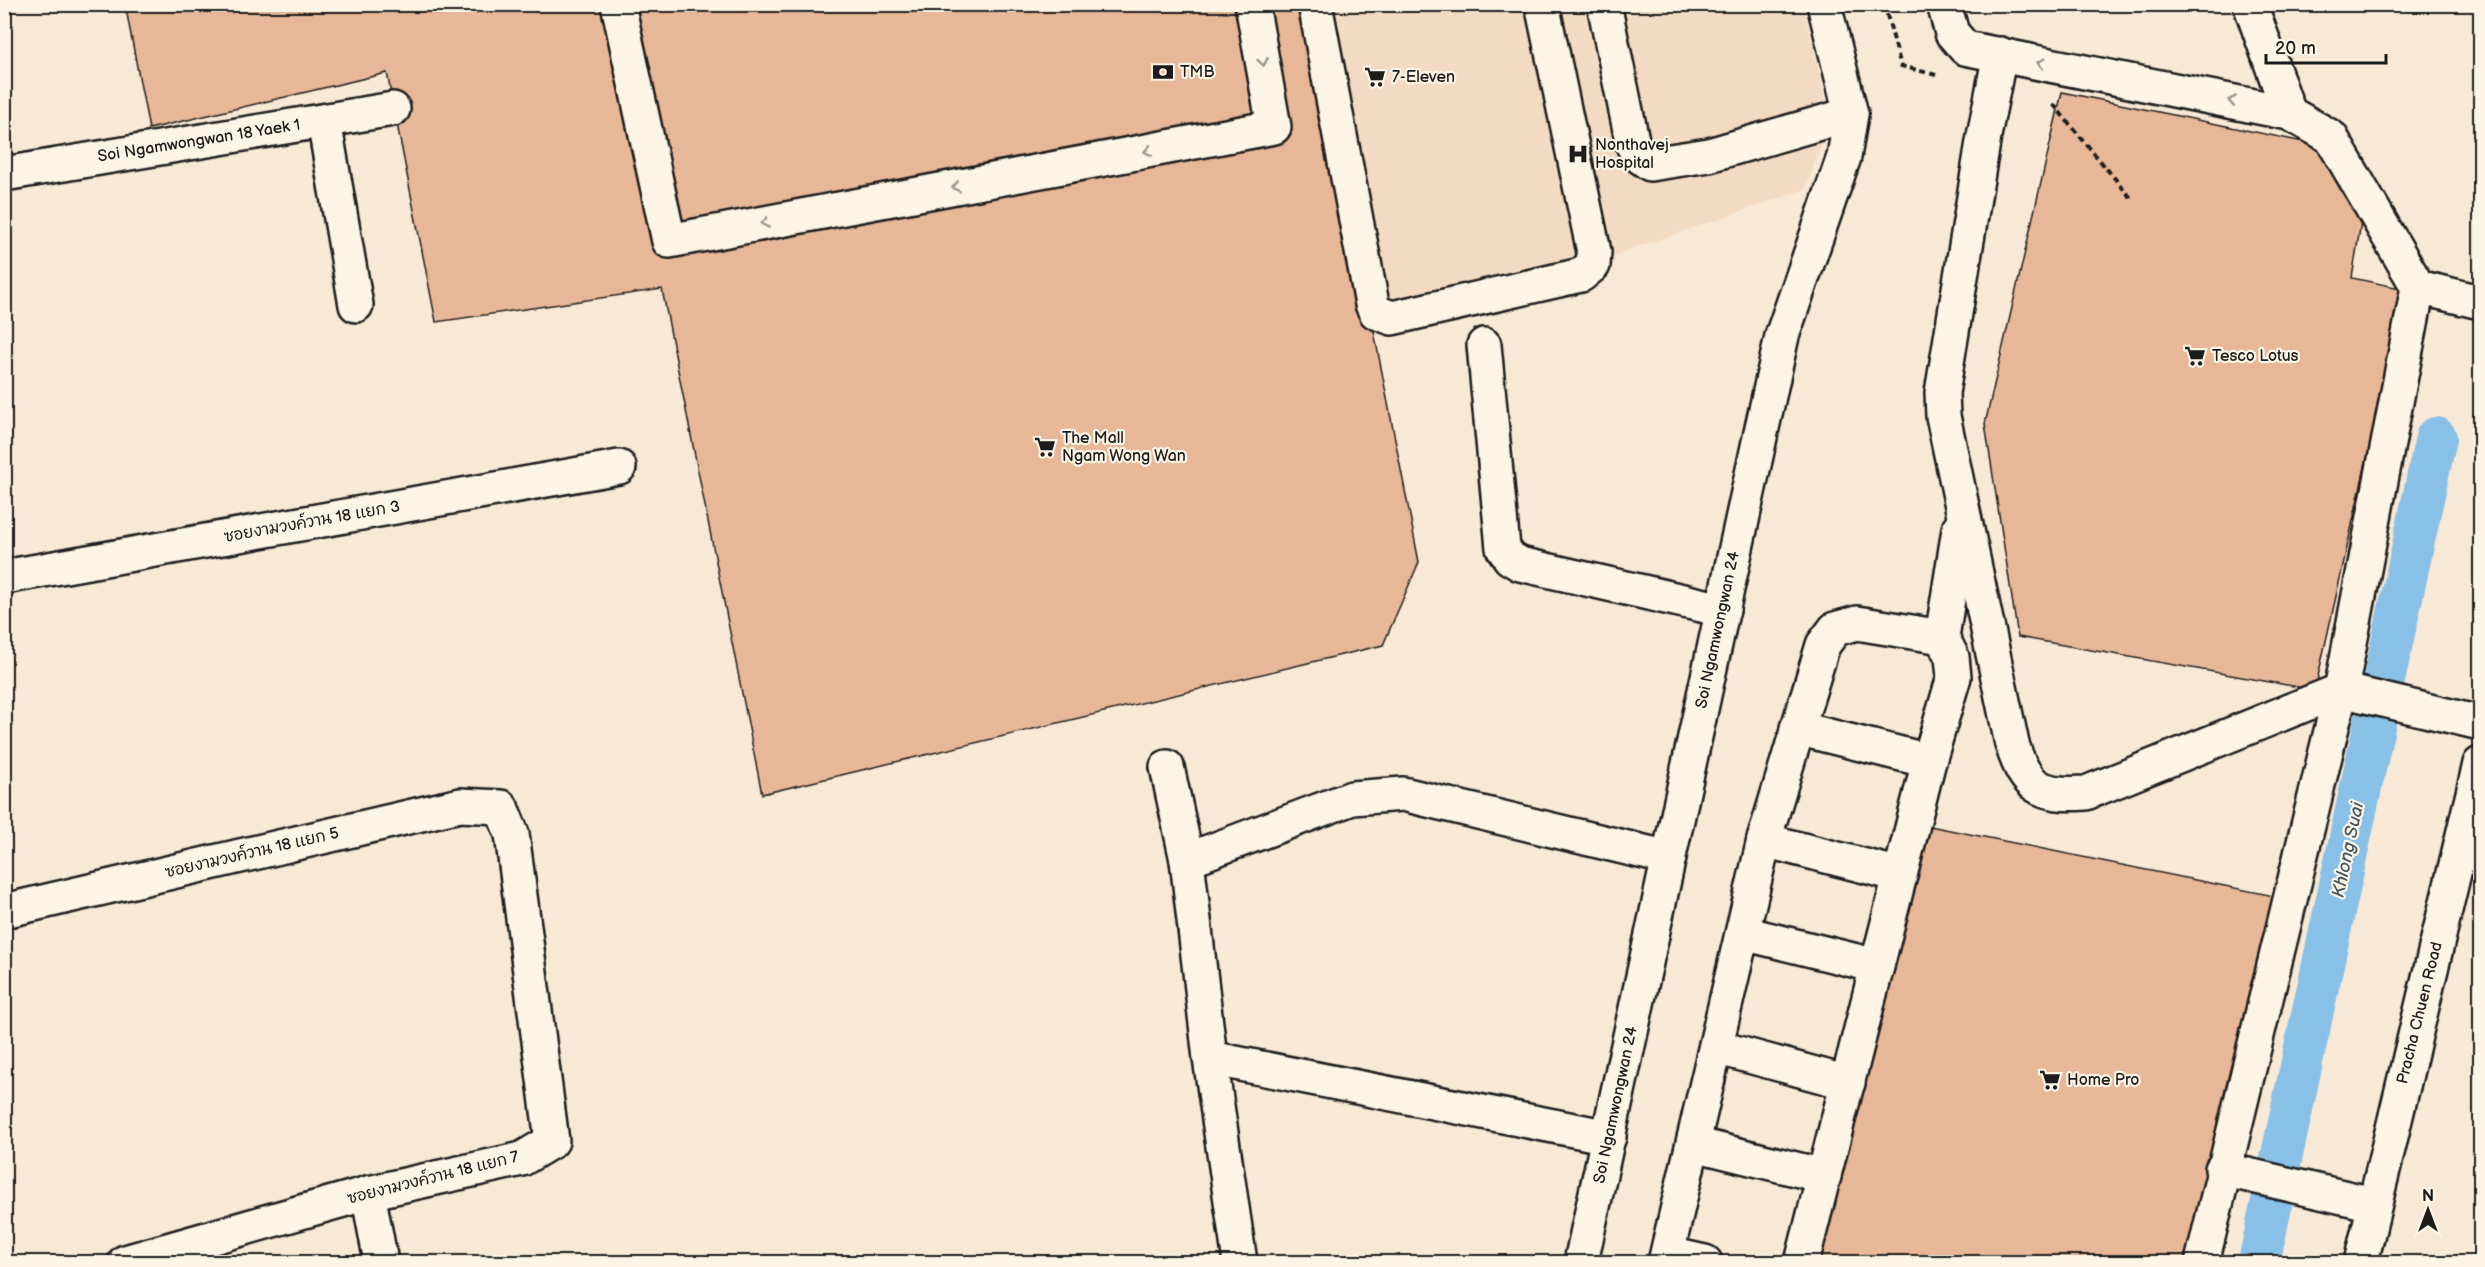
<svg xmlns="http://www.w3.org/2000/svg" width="2485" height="1267" font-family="'Balsamiq Sans','Playpen Sans Thai',sans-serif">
	<rect width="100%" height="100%" fill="#f8e9d6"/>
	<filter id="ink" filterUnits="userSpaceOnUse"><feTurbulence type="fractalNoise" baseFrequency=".0167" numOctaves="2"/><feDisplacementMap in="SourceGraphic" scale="12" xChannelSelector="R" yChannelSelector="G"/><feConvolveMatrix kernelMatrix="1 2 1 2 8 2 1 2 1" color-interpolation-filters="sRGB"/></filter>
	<g filter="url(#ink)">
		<path fill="#f3dac3" d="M1310,5H1803L1830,118L1806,189L1522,287L1373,332Z"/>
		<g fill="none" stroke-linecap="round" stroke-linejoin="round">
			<path stroke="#88c0e7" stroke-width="42" d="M2259,1262L2436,438"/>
		</g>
		<g fill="#e7b798" stroke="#1c1c1c" stroke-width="1.5">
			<path d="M125,4H1310L1419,562L1383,645L762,794L662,289L436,322L387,73L149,129Z"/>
			<path d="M2062,92L2318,145L2362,216L2352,278L2405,289L2315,690L2018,637L1985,424Z"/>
			<path d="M1925,825L2279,897L2199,1262H1815Z"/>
		</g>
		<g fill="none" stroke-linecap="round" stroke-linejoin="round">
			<defs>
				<g id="minor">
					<path d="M618,4L669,241L1274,127L1252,4"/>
					<path d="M1315,4L1372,304L1376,312L1392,318L1581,275L1593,265L1594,252L1542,4"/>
					<path d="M1604,4L1633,145L1639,156L1650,164L1709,155L1851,114"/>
					<path d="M1944,4L1952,33L1965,48L2289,113L2331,137L2418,287L2480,302"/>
					<path d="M2250,4L2289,113"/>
					<path d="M2000,54L1984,136L1942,393L1943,416L2012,744C2026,788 2040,796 2086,793L2341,690L2480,723"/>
					<path d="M324,121L356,305"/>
					<path d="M4,174L393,109"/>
					<path d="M1484,345L1503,548L1510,558L1520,564L1723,610"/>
					<path d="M4,577L619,467"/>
					<path d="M1797,728L1929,761"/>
					<path d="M1167,767L1187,860L1210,1058L1240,1262"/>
					<path d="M1764,840L1900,875"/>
					<path d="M1187,860L1352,798L1403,794L1669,858"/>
					<path d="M4,911L460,805L501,807L512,834L552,1141L522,1159L368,1193L125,1262"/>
					<path d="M1743,933L1877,966"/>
					<path d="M1716,1047L1848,1083"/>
					<path d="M1210,1058L1609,1137"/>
					<path d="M1694,1144L1824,1176"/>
					<path d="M2222,1169L2373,1204"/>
					<path d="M368,1193L381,1262"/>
					<path d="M1669,1254L1705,1262"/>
					<path d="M1581,1262L1782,336L1844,157L1851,114L1824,4"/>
					<path d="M1665,1262L1764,840L1823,645L1835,629L1857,623L1942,637L1959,529"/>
					<path d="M1802,1262L1929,761L1954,677L1952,657L1942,637"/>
					<path d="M2202,1262L2341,690L2418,287"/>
				</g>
				<path id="major" d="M2361,1262L2480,764"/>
			</defs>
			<use href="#minor" stroke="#1c1c1c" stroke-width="38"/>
			<use href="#major" stroke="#1c1c1c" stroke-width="38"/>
			<g stroke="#1c1c1c" stroke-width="4" stroke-dasharray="6 4.5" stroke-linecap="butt">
				<path d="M1884,4L1901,66L1940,76"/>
				<path d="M2053,104L2131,198"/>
			</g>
			<use href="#minor" stroke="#fcf5e5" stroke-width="33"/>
			<use href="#major" stroke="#fcf5e5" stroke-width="33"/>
		</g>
		<defs><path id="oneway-chevron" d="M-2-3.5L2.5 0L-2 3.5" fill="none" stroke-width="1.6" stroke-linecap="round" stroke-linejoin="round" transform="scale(1.5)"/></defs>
		<g stroke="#97938b">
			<use href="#oneway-chevron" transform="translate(1263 62) rotate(80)"/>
			<use href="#oneway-chevron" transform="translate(2041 63) rotate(-168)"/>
			<use href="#oneway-chevron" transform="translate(2232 101) rotate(-169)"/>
			<use href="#oneway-chevron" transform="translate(1148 151) rotate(169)"/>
			<use href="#oneway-chevron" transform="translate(956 187) rotate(169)"/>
			<use href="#oneway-chevron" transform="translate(765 223) rotate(169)"/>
		</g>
	</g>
	<defs>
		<symbol id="bank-bare" viewBox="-9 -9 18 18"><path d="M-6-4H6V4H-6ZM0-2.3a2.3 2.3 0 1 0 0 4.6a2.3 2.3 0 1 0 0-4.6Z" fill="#1c1c1c" stroke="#fcf5e5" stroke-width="2.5" paint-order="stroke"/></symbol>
		<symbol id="supermarket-bare" viewBox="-9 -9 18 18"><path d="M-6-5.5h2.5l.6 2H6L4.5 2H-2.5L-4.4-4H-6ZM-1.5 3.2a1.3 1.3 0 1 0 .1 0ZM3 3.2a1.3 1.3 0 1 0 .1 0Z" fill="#1c1c1c" stroke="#fcf5e5" stroke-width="2.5" paint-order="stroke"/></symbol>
		<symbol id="hospital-bare" viewBox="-9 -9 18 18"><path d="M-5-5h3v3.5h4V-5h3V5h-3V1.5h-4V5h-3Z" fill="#1c1c1c" stroke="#fcf5e5" stroke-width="2.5" paint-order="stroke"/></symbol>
	</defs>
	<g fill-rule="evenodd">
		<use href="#bank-bare" x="1148" y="57" width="30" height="30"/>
		<use href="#supermarket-bare" x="1360" y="62" width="30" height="30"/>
		<use href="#hospital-bare" x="1563" y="139" width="30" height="30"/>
		<use href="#supermarket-bare" x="2180" y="341" width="30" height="30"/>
		<use href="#supermarket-bare" x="1030" y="432" width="30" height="30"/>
		<use href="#supermarket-bare" x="2035" y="1065" width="30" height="30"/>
	</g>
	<g text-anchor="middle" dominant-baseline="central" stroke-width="4.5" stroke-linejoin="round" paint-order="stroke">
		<g font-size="16" fill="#1c1c1c" stroke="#fcf5e5" text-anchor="start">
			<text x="1180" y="72">TMB</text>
			<text x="1392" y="77">7-Eleven</text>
			<text x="1595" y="145">Nonthavej<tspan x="1595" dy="18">Hospital</tspan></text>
			<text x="2212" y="356">Tesco Lotus</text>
			<text x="1062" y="438">The Mall<tspan x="1062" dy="18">Ngam Wong Wan</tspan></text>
			<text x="2067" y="1080">Home Pro</text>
		</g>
		<g font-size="16" fill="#1c1c1c" stroke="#fcf5e5">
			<text transform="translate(199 141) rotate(-9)">Soi Ngamwongwan 18 Yaek 1</text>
			<text transform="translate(312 522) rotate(-10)">ซอยงามวงค์วาน 18 แยก 3</text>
			<text transform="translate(1718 630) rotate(-78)">Soi Ngamwongwan 24</text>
			<text transform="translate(252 853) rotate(-13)">ซอยงามวงค์วาน 18 แยก 5</text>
			<text transform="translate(2420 1013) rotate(-76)">Pracha Chuen Road</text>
			<text transform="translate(1616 1105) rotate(-78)">Soi Ngamwongwan 24</text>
			<text transform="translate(433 1178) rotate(-14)">ซอยงามวงค์วาน 18 แยก 7</text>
		</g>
		<g font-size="18" font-style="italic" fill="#425563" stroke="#fcf5e5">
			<text transform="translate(2348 850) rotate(-78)">Khlong Suai</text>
		</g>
	</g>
	<rect width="2485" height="1267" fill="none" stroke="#fcf5e5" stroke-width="24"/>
	<rect x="12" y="12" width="2461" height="1243" fill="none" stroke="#1c1c1c" stroke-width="2" filter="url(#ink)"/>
	<g transform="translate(2428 1210)" stroke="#fcf5e5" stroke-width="4.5" paint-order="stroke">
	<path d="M0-4.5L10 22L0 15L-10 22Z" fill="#1c1c1c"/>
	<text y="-9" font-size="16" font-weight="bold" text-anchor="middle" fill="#1c1c1c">N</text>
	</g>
	<path d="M2266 54v9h120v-9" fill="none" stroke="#1c1c1c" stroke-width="3"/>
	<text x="2275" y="54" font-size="18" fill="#1c1c1c" stroke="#fcf5e5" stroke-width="4.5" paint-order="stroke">20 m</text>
</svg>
